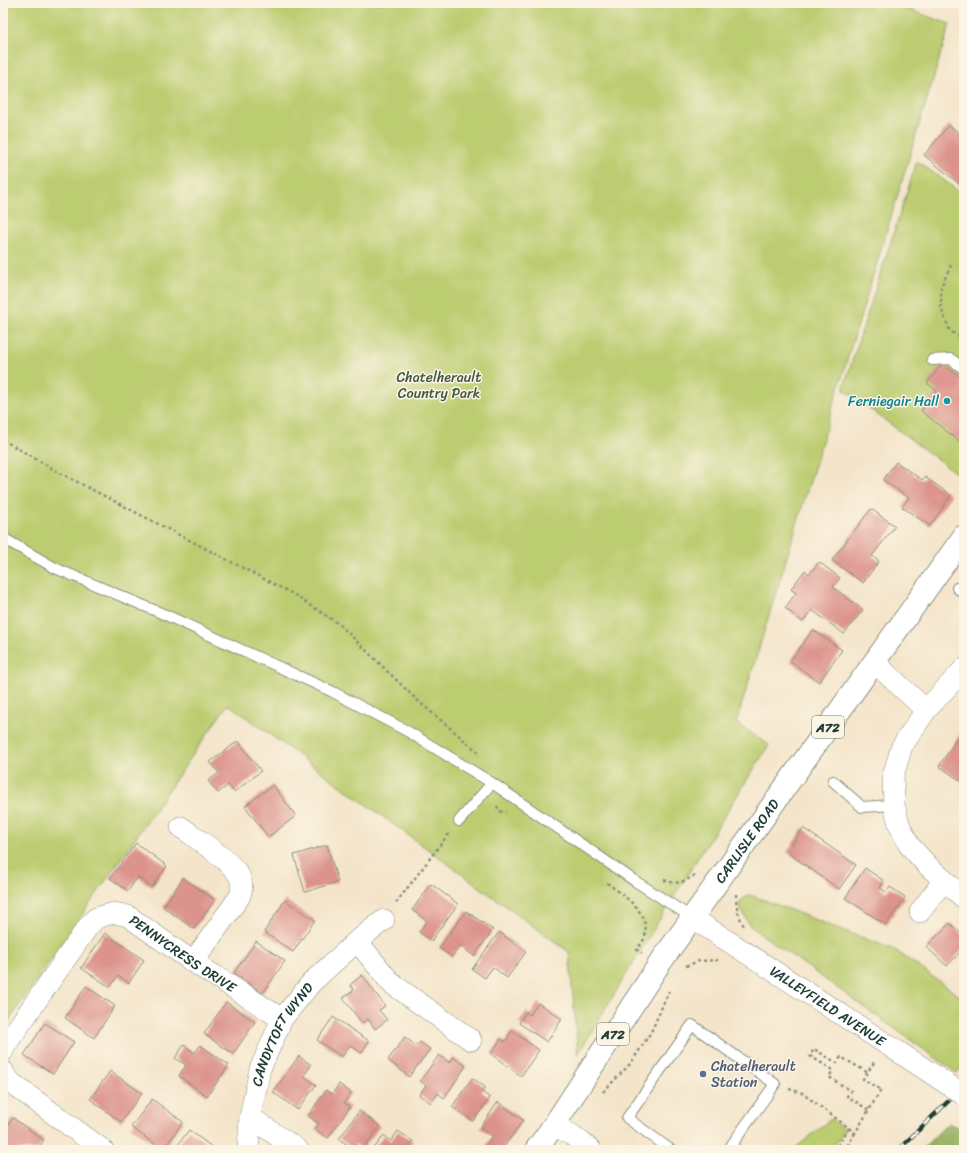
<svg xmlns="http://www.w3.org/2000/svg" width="967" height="1153" font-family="Sriracha,sans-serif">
	<rect width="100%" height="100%" fill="#fcf5e5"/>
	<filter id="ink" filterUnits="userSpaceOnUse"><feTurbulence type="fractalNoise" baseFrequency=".025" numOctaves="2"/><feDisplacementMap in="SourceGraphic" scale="8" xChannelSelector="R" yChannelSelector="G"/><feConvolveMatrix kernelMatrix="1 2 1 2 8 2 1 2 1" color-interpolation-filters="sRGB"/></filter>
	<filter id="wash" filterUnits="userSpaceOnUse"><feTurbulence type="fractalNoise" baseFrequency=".012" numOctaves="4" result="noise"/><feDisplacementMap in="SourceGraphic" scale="16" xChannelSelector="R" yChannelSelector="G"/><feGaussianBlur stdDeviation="0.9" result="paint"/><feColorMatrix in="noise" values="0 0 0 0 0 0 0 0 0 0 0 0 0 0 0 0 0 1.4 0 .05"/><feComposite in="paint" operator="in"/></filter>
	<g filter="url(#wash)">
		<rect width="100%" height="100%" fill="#f4e5ca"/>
		<g fill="#bccc6f" stroke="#6e8452">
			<path d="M3,3H905L904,8L950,24L736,723L769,745L669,904L578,1054L569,952L228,704L3,1029Z"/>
			<path d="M917,161L964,195V479L843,389Z"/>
			<path d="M749,895L764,900L895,950L964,999V1063L957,1073L750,926L738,903Z"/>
			<path d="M831,1119L845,1130L831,1150H793Z"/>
		</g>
		<path fill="#95b062" stroke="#5a764b" d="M948,1123L964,1130V1150H921Z"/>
		<g id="blocks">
			<g fill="#dc938b">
				<path d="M949,125L964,137V188L924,155Z"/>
				<path d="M943,363L964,380V445L921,411L937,391L927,383Z"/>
				<path d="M896,462L922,480L925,477L951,495L930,526L902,507L909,498L883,480Z"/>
				<path d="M871,509L895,526L872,556L879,561L863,583L832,560Z"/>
				<path d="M819,562L840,578L833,587L863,610L844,634L812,610L803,622L785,608L796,593L791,589L805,570L809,574Z"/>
				<path d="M813,630L842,650L819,682L790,661Z"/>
				<path d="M964,728V783L939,766Z"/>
				<path d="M238,741L261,771L234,792L228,785L218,793L208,781L219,773L210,762Z"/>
				<path d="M273,785L296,816L268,837L245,806Z"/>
				<path d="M803,828L856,865L839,889L787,852Z"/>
				<path d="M136,843L167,866L152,887L138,877L128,891L110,878Z"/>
				<path d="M327,845L338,882L305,892L294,855Z"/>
				<path d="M865,868L884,881L880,888L886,892L890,887L905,897L886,925L845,898Z"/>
				<path d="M183,878L215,900L194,929L163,907Z"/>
				<path d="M431,884L458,904L431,941L419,932L427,921L412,910Z"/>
				<path d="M285,900L315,920L293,952L264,932Z"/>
				<path d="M466,911L493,930L474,956L460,946L452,957L439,948Z"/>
				<path d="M950,923L964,936V948L947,966L926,947Z"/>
				<path d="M499,932L526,952L507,978L493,967L485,978L472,969Z"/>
				<path d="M105,933L144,960L129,983L118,976L110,987L81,968Z"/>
				<path d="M256,941L285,961L263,993L234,973Z"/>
				<path d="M362,975L385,1006L379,1010L387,1020L375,1029L368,1019L362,1023L343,998L354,990L350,985Z"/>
				<path d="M86,986L115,1006L94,1038L65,1018Z"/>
				<path d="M226,1002L255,1022L233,1054L204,1034Z"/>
				<path d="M538,1003L562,1019L547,1042L519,1023L526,1012L530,1015Z"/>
				<path d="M333,1017L369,1041L361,1053L350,1045L342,1057L317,1040Z"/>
				<path d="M45,1023L74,1042L53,1074L24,1055Z"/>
				<path d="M512,1031L539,1050L521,1076L491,1054L501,1039L505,1042Z"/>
				<path d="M405,1037L416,1046L420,1042L430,1049L409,1077L388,1060Z"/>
				<path d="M184,1045L195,1053L200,1045L229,1065L207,1096L179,1076L186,1065L175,1058Z"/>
				<path d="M439,1055L450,1063L453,1057L466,1066L444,1098L438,1093L431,1103L419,1095L426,1085L420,1081Z"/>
				<path d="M299,1056L311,1065L304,1076L316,1085L298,1110L273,1092Z"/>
				<path d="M110,1071L142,1093L121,1122L90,1099Z"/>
				<path d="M472,1078L485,1087L482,1092L490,1098L473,1121L452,1107Z"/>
				<path d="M339,1084L351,1093L344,1103L350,1107L328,1138L315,1129L319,1124L308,1116L326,1090L332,1094Z"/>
				<path d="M152,1099L183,1122L163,1150L131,1127Z"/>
				<path d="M498,1102L523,1120L502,1150H492L486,1146L492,1136L480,1128Z"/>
				<path d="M359,1111L380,1126L363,1149L355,1144L352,1148L339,1139Z"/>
				<path d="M13,1118L44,1140L37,1150H3V1133Z"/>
				<path d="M189,1130L216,1150H174Z"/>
				<path d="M398,1131L413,1141L406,1150H373L384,1135L391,1141Z"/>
			</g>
		</g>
	</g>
	<g filter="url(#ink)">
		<use href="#blocks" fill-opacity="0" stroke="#8a917f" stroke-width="1"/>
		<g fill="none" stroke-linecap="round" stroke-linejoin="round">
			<defs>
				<g id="lane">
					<path d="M932,360L951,359L964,369"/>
					<path d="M3,538L55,568L168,616L331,691L407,731L492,783L635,881L691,917"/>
					<path d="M957,588L964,593"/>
					<path d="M833,781L862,807L894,805"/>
					<path d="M459,821L492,783"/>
					<path d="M671,1150L627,1118L692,1025L775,1084L728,1150"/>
				</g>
				<g id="street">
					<path d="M874,662L926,710"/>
					<path d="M964,669L926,710L902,746L893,776L894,805L899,824L909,845L928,866L964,898"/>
					<path d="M181,827C195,838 235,863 240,878C243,885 242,890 240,896L193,962"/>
					<path d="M920,912L944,880"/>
					<path id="s1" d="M691,917L914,1062"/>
					<path d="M357,941L391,983L471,1040"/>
					<path id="s2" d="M3,1051L5,1046L87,928L96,918L114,913L128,916L193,962L282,1019"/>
					<path d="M3,1071L4,1075L14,1085L103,1150"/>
					<path d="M250,1117L298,1150"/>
					<path d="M554,1125L572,1135L591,1150"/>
					<path id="s3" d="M248,1150L250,1117L260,1069L282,1019L312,982L357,941L384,920"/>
				</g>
				<g id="primary">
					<path id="s4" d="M536,1150L554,1125L660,963L964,536"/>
				</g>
			</defs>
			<use href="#lane" stroke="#8a917f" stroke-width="12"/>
			<use href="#street" stroke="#8a917f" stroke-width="22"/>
			<use href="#primary" stroke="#8a917f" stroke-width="24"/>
			<g stroke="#8a917f" stroke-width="2.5" stroke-dasharray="3 3" stroke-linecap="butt">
				<path d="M951,265L941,287V308L950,331L964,339"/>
				<path d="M3,440L60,473L293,594L339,624L417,700L477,751L479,756"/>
				<path d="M497,806L499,811L506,813"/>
				<path d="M664,880C676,885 685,882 695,875"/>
				<path d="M607,883C623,895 653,914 644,939C642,943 639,946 637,950L642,953"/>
				<path d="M736,894C736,906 738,916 744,926"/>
				<path d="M396,903L450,832"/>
				<path d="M686,966L699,961L718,960"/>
				<path d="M867,1072L841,1057L837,1063L814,1049L810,1056L833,1070L829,1077L851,1091L847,1096L870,1111"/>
				<path d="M789,1089L802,1093L849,1128L836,1148L839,1150"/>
				<path d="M603,1092L631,1063L651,1032L669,991"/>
				<path d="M849,1128L855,1133L881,1090L863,1079L875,1061"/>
				<path d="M855,1133L848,1145L858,1150"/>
			</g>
			<use href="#lane" stroke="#fff" stroke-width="10"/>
			<use href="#street" stroke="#fff" stroke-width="21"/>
			<use href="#primary" stroke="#fff" stroke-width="22"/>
			<defs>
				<path id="rail" d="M898,1150L964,1086"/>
			</defs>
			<use href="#rail" stroke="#1f3d34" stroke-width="4.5"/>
			<use href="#rail" stroke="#fcf5e5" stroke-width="3" stroke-dasharray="9" stroke-linecap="butt"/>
			<defs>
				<path id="street-bridge" d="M914,1062L964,1095"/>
			</defs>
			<use href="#street-bridge" stroke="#8a917f" stroke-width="22" stroke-linecap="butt"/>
			<use href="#street-bridge" stroke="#fff" stroke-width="21"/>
		</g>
	</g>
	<circle fill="#0f9aa8" stroke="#fcf5e5" stroke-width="1.5" cx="947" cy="401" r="4"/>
	<circle fill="#5c6f8a" stroke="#fcf5e5" stroke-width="1.5" cx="703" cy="1074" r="4"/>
	<g text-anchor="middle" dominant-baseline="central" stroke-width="3" stroke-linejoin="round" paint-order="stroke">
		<g fill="#fcf5e5" stroke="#617469" stroke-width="1">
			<rect x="812" y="716" width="32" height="22" rx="3"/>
			<rect x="597" y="1023" width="32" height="22" rx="3"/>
		</g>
		<g font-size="13" font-weight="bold" fill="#1f3d34">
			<text x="828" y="727">A72</text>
			<text x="613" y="1034">A72</text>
		</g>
		<g font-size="14" fill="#3e5a40" stroke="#fcf5e5">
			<text x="439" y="377">Chatelherault<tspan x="439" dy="16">Country Park</tspan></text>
		</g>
		<g font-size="14" fill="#0d838f" stroke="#fcf5e5" text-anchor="end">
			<text x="939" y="401">Ferniegair Hall</text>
		</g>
		<g font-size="14" fill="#1f3d34" stroke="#fcf5e5">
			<text stroke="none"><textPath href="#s4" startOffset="374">CARLISLE ROAD</textPath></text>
			<text stroke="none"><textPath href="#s2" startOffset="262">PENNYCRESS DRIVE</textPath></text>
			<text stroke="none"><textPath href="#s1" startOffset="163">VALLEYFIELD AVENUE</textPath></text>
			<text stroke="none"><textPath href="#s3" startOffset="123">CANDYTOFT WYND</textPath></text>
		</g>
		<g font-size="14" fill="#4e5e75" stroke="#fcf5e5" text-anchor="start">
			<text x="711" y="1066">Chatelherault<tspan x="711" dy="16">Station</tspan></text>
		</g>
	</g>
	<rect width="967" height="1153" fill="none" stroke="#fcf5e5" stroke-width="16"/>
</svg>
